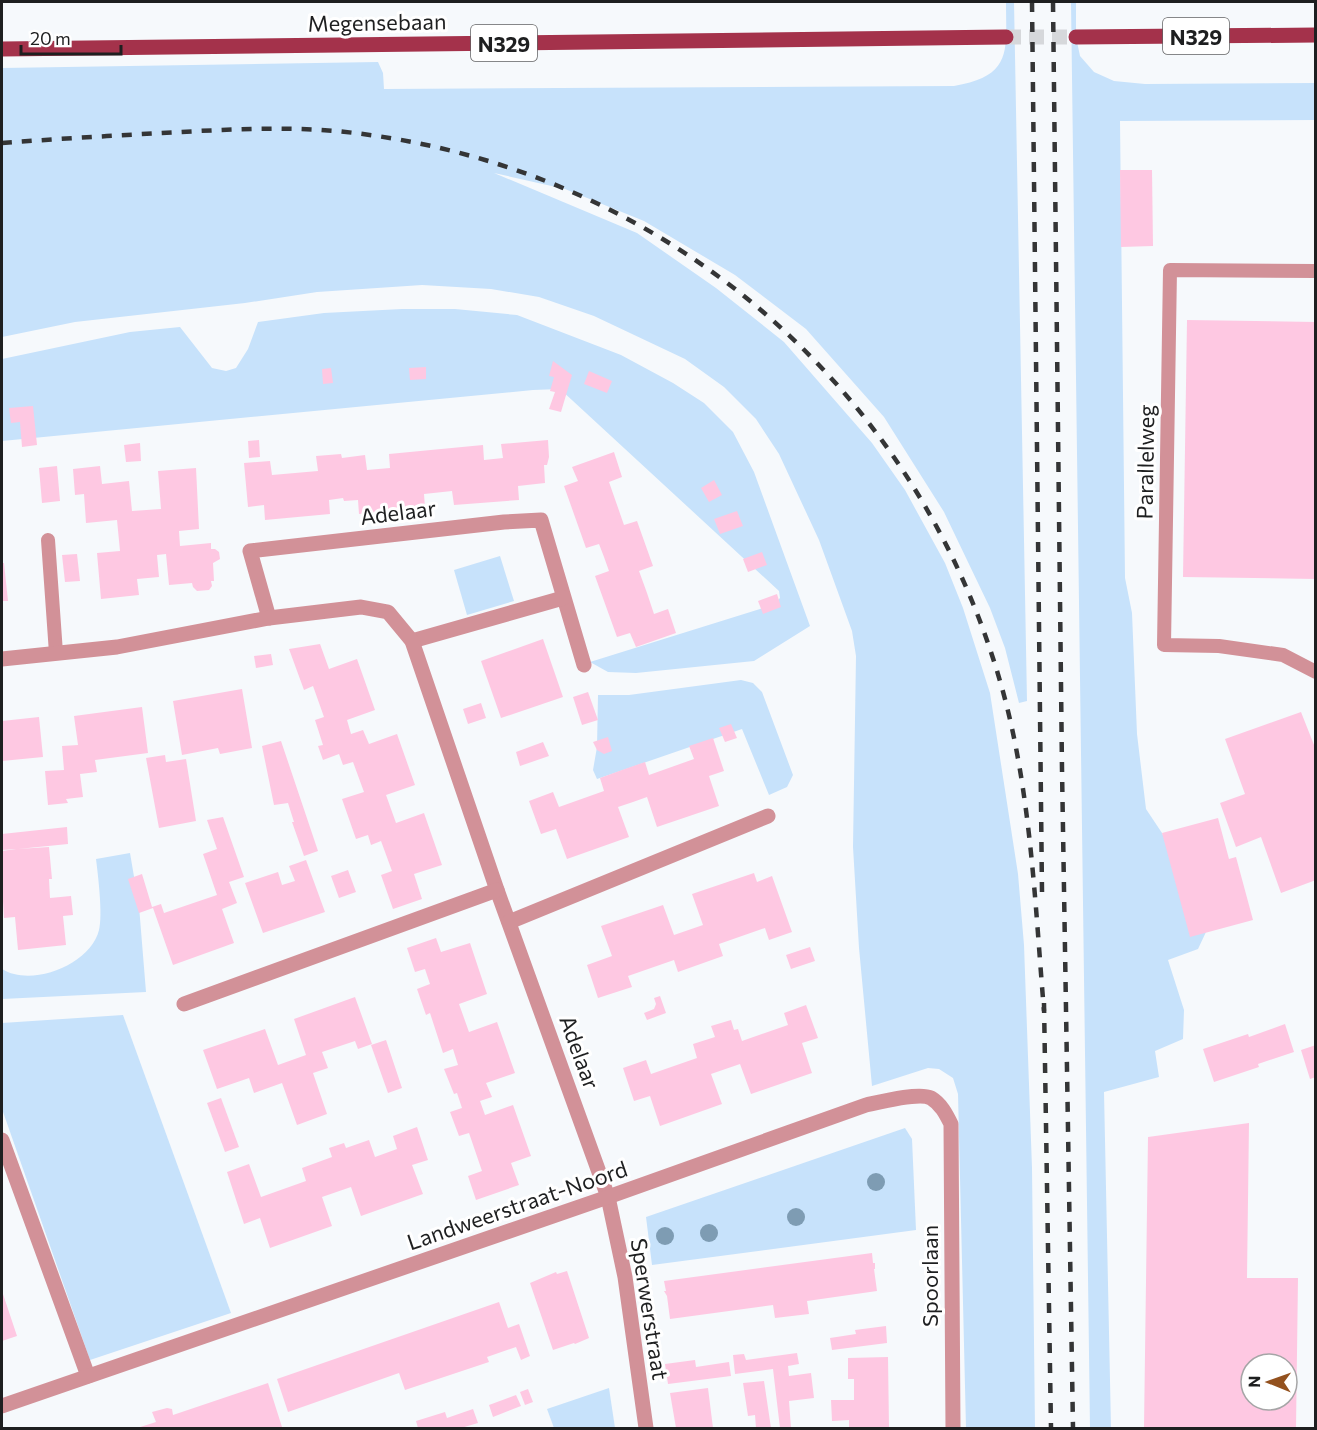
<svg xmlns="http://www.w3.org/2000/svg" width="1317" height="1430" font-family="Commissioner,sans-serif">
	<rect width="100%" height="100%" fill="#f6f9fc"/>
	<g fill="#c7e2fb">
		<path d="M1006,2H1014L1027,701L1019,703L1005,648L990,608L944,512L884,417L806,329L735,275L644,221L565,189L494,173L637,233L716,288L784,342L872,443L905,490L945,563L963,608L990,693L1018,874L1024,945L1032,1168L1035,1428H966L958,1094L953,1078L939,1069L928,1068L872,1086L859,948L853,847L856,656L852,631L819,540L779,454L756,419L724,387L685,359L594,316L539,297L491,289L422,285L317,292L245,303L75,322L2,337V68L378,62L383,73L384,89L954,86C1013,76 1006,51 1006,2Z"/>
		<path d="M1071,2H1076V37L1080,56L1094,72L1114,81L1145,84L1316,83L1315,120L1120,121L1125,578L1132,613L1137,734L1146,809L1162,833L1206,932L1198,949L1168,960L1184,1010L1183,1039L1155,1051L1159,1077L1104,1092L1111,1428H1090Z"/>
		<path d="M402,309H455L517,315L621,355L673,383L704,403L733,432L754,472L810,626L754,661L636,673L608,672L590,662L773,605L780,598L779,591L560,389L533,390L2,441V359L130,332L180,327L212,368L226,371L236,368L248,349L258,322L324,313Z"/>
		<path d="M500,556L514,601L467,615L454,570Z"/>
		<path d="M741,680L753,683L762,692L793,775L787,787L769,795L742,729L597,779L593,770L597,747L598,695H629Z"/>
		<path d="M130,853L139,906L146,992L2,999V969C32,988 91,964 99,930C103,915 98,875 96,859Z"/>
		<path d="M123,1015L231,1313L90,1360L2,1109V1023Z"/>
		<path d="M905,1128L912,1139L916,1230L652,1265L646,1217Z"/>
		<path d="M609,1388L615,1428H554L547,1409Z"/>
	</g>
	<g fill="#fec8e2" fill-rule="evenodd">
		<path d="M1120,170H1152L1153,246L1121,247Z"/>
		<path d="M1187,320L1316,322V579L1183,577Z"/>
		<path d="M553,361L572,375L561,412L549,409L555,392L550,391L554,377L549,376Z"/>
		<path d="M426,367V379L410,380L409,368Z"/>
		<path d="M331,368L333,383L323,384L322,369Z"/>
		<path d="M589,371L612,381L607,393L584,384Z"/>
		<path d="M33,406L37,445L22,447L20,422L11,423L9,408Z"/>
		<path d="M259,440L260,457L249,458L248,441Z"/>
		<path d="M548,440L549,457L547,465H544L545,483L518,486L519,500L454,505L452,491L424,494L425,508L359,514L358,500L344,501L343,498L329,500L330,514L265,520L264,505L248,507L244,463L270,461L272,475L318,471L316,456L341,454L342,458L365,455L367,470L390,468L389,454L483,445L484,460L503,458L501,444Z"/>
		<path d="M140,443L141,461L126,462L124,445Z"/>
		<path d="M614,452L622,477L609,482L624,525L637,521L653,566L639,571L647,593L654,614L668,609L676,633L636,647L630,633L617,637L595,576L609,571L604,557L599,544L586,548L564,486L578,481L572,467Z"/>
		<path d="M57,466L60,501L42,503L39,468Z"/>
		<path d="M100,466L102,484L129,481L132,511L161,509L158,471L196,468L199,529L179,531L180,546L211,543V549H215L219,552L220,559L213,563L214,581H211L212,586L209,590L197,591L193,587L192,583L169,585L166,554L157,555L159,577L137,579L139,595L101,599L97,553L120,551L117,520L86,523L84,494L75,495L73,469Z"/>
		<path d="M714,480L722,495L709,502L701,488Z"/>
		<path d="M737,511L743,526L720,534L714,519Z"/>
		<path d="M762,552L767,565L748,572L743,559Z"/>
		<path d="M77,554L80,581L65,582L62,555Z"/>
		<path d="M2,563H4L8,601H2Z"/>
		<path d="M777,594L781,607L763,614L758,601Z"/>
		<path d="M543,639L563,697L501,718L481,661Z"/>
		<path d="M320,644L329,669L357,659L375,710L347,720L351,734L363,730L369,744L397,734L415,785L386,795L396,823L424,813L442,865L414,874L422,899L393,909L381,875L392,871L381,841L371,845L368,835L356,839L342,799L364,792L353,762L343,765L339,754L323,760L318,746L323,745L315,720L324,717L313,686L304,690L289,649Z"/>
		<path d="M271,654L273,665L256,668L254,656Z"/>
		<path d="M242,689L252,748L220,754L218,748L182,755L173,701Z"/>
		<path d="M588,692L598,720L582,725L573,697Z"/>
		<path d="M481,703L486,718L468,724L463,709Z"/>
		<path d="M142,707L148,753L95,760L97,772L80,774L83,797L66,799L68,803L48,805L45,771L64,770L62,746L78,745L74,716Z"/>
		<path d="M1301,712L1316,750V880L1281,893L1261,837L1236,847L1220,803L1245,794L1225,739Z"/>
		<path d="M39,717L43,757L2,761V721Z"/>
		<path d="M731,724L737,738L725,742L719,728Z"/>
		<path d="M608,737L612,751L604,754L597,750L593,742Z"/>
		<path d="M713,738L724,771L709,776L719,806L657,827L647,797L633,802L618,807L629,837L567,859L556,829L541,834L529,801L553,792L559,807L604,791L600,778L622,770L645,762L649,775L694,759L689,746Z"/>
		<path d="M281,741L318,851L304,856L292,822H294L288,803L274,805L262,746Z"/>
		<path d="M543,742L549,756L520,766L516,752Z"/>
		<path d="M165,755L166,762L186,759L196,821L159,828L146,758Z"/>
		<path d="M223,817L244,877L229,882L237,903L222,909L234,943L173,965L153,908L139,913L128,879L142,874L152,907L161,904L164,913L217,895L203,854L217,849L207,820Z"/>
		<path d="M1218,818L1229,859L1236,857L1253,920L1190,937L1162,833Z"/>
		<path d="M67,827L68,844L18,849L49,847L52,879H49L50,898L71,896L73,915L63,916L66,945L18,950L15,917L4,918L2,885V851L16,849L2,850V834Z"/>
		<path d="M306,860L325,912L263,933L245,883L278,872L282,885L295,881L289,866Z"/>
		<path d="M348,870L356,892L339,898L331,876Z"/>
		<path d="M754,873L757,882L772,876L792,932L769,940L765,928L719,944L723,956L678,972L674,960L628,976L632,987L598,998L587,965L612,956L601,926L663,905L674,935L703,925L692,894Z"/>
		<path d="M436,938L441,952L470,943L487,994L459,1004L469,1032L497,1022L515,1073L486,1083L492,1097L480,1101L485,1115L513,1105L531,1156L511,1163L519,1185L476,1200L468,1176L482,1171L469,1133L459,1136L450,1112L462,1108L457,1093L454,1094L444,1069L458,1065L453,1049L443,1053L430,1013L426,1015L417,989L430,984L425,969L415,972L407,948Z"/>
		<path d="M810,947L815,961L791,969L786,955Z"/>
		<path d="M660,996L666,1013L647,1020L644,1013L654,1009L656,1004L654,998Z"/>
		<path d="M355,997L372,1044L358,1049L355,1041L322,1052L328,1068L313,1073L327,1114L297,1125L282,1083L254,1093L249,1078L217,1089L203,1050L265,1029L278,1065L306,1055L294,1019Z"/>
		<path d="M806,1005L818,1038L802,1043L812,1073L751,1094L740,1064L711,1074L722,1104L660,1126L650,1096L634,1101L623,1068L646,1060L651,1074L697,1058L693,1044L715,1037L711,1026L731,1020L734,1030L738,1029L742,1041L788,1025L784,1013Z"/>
		<path d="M1285,1024L1294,1052L1258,1064L1259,1067L1214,1082L1203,1049L1248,1034L1249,1037Z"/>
		<path d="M386,1040L402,1088L388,1093L371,1045Z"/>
		<path d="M1316,1045V1077L1310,1079L1301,1050Z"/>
		<path d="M221,1098L239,1147L225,1152L207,1103Z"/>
		<path d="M1249,1123L1247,1278H1298L1296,1428L1144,1427L1148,1137ZM1251,1364H1287V1400H1251Z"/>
		<path d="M417,1127L428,1160L412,1165L423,1194L361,1216L351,1187L322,1197L332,1226L270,1248L260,1218L244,1224L227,1172L249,1164L261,1197L306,1181L302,1168L332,1157L329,1148L344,1143L346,1148L369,1140L375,1157L397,1149L393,1136Z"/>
		<path d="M872,1253L873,1263H875V1269H874L877,1291L807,1301L809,1314L775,1318L773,1305L670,1319L667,1296L664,1291H666L664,1281Z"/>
		<path d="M567,1271L589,1338L575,1344L574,1343L553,1350L530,1283L556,1272L557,1274Z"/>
		<path d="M2,1291L17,1336L2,1341Z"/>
		<path d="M499,1302L508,1328L519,1324L530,1356L521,1360L516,1347L487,1357L489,1362L405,1390L399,1373L288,1412L277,1379Z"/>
		<path d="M886,1326L887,1343L832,1350L830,1338L856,1334L855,1330Z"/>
		<path d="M797,1353L799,1364L788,1366L789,1376L811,1373L814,1398L789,1401L791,1428H780L773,1369L735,1374L733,1355L744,1354L746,1360Z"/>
		<path d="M888,1357L889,1428H849V1420L832,1421L831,1400H854V1379H848V1358Z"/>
		<path d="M695,1360L696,1367L729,1362L731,1376L668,1384L665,1364Z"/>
		<path d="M764,1381L771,1428H756L755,1415L748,1416L743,1383Z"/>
		<path d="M268,1383L282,1427L137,1428L156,1422L152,1412L167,1408L172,1409L173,1415Z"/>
		<path d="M708,1388L713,1428H676L670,1393Z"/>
		<path d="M528,1389L533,1402L525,1405L520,1392Z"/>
		<path d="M516,1395L521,1406L493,1417L489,1405Z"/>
		<path d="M473,1409L478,1423L461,1428H418L416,1421L445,1412L447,1418Z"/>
	</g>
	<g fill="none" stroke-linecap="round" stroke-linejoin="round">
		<path stroke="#d6d8db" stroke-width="15" stroke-dasharray="15 8" stroke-linecap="butt" d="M1006,37H1076"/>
		<g stroke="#d29198" stroke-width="14">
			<path d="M1316,271L1170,270L1164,645L1219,646L1283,655L1316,672"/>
			<path d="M48,540L56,653"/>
		</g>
		<g stroke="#d29198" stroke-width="15">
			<path d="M269,618L250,551L504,522L541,520L584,665"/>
			<path d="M412,641L563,598"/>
			<path d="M2,659L117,647L269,618L361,607L388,612L412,641L497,890L608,1197L625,1277L646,1428"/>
			<path d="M509,922L768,816"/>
			<path d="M184,1004L497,890"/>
			<path d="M2,1140L88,1376"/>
			<path d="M2,1406L608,1197L866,1105C880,1102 919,1092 931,1098C941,1104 946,1114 951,1124L953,1428"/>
		</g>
		<g stroke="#a4324b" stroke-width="15">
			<path d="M1076,37L1316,35"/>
			<path d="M2,49L1006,37"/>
		</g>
		<g stroke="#343536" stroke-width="4.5" stroke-dasharray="10 10" stroke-linecap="butt">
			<path d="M1032,2L1042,892"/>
			<path d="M1053,2L1062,769L1073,1428"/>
			<path d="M2,143C54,139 108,136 161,133C219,130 278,126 336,131C653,161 916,381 1002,688C1031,792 1035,904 1044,1011"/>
			<path d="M1044,1003L1051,1428"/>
		</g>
	</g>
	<g fill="#7e9cb3">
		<circle cx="876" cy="1182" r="9"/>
		<circle cx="796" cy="1217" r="9"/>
		<circle cx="709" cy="1233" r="9"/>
		<circle cx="665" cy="1236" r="9"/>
	</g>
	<g text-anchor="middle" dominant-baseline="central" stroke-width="6" stroke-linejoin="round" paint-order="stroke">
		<g fill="#fff" stroke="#626263" stroke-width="1.5">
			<rect x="1163" y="18" width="66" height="36" rx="4.5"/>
			<rect x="471" y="25" width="66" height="36" rx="4.5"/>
		</g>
		<g font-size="21" font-weight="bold" fill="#1e1f20">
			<text x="1196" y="36">N329</text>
			<text x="504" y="43">N329</text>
		</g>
		<g font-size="22" fill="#1e1f20" stroke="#fff">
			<text transform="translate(377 22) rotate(-1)">Megensebaan</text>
			<text transform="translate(1145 462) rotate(-89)">Parallelweg</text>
			<text transform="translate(398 512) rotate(-7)">Adelaar</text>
			<text transform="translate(580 1052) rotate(70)">Adelaar</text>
			<text transform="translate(517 1205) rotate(-19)">Landweerstraat-Noord</text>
			<text transform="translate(929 1276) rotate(-90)">Spoorlaan</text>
			<text transform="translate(650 1309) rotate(81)">Sperwerstraat</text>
		</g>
	</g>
	<rect width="1317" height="1430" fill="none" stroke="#1e1f20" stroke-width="6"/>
	<g transform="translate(1269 1382) rotate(271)"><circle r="28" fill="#ffffff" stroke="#a5a5a6" stroke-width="1.5"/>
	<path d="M0-4.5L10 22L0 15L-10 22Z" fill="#93511e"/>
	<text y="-9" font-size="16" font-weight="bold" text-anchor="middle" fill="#1e1f20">N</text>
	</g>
	<path d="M21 45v9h100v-9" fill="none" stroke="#1e1f20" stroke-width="3"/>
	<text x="30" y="45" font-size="18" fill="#1e1f20" stroke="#ffffff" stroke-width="4.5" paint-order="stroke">20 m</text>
</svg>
